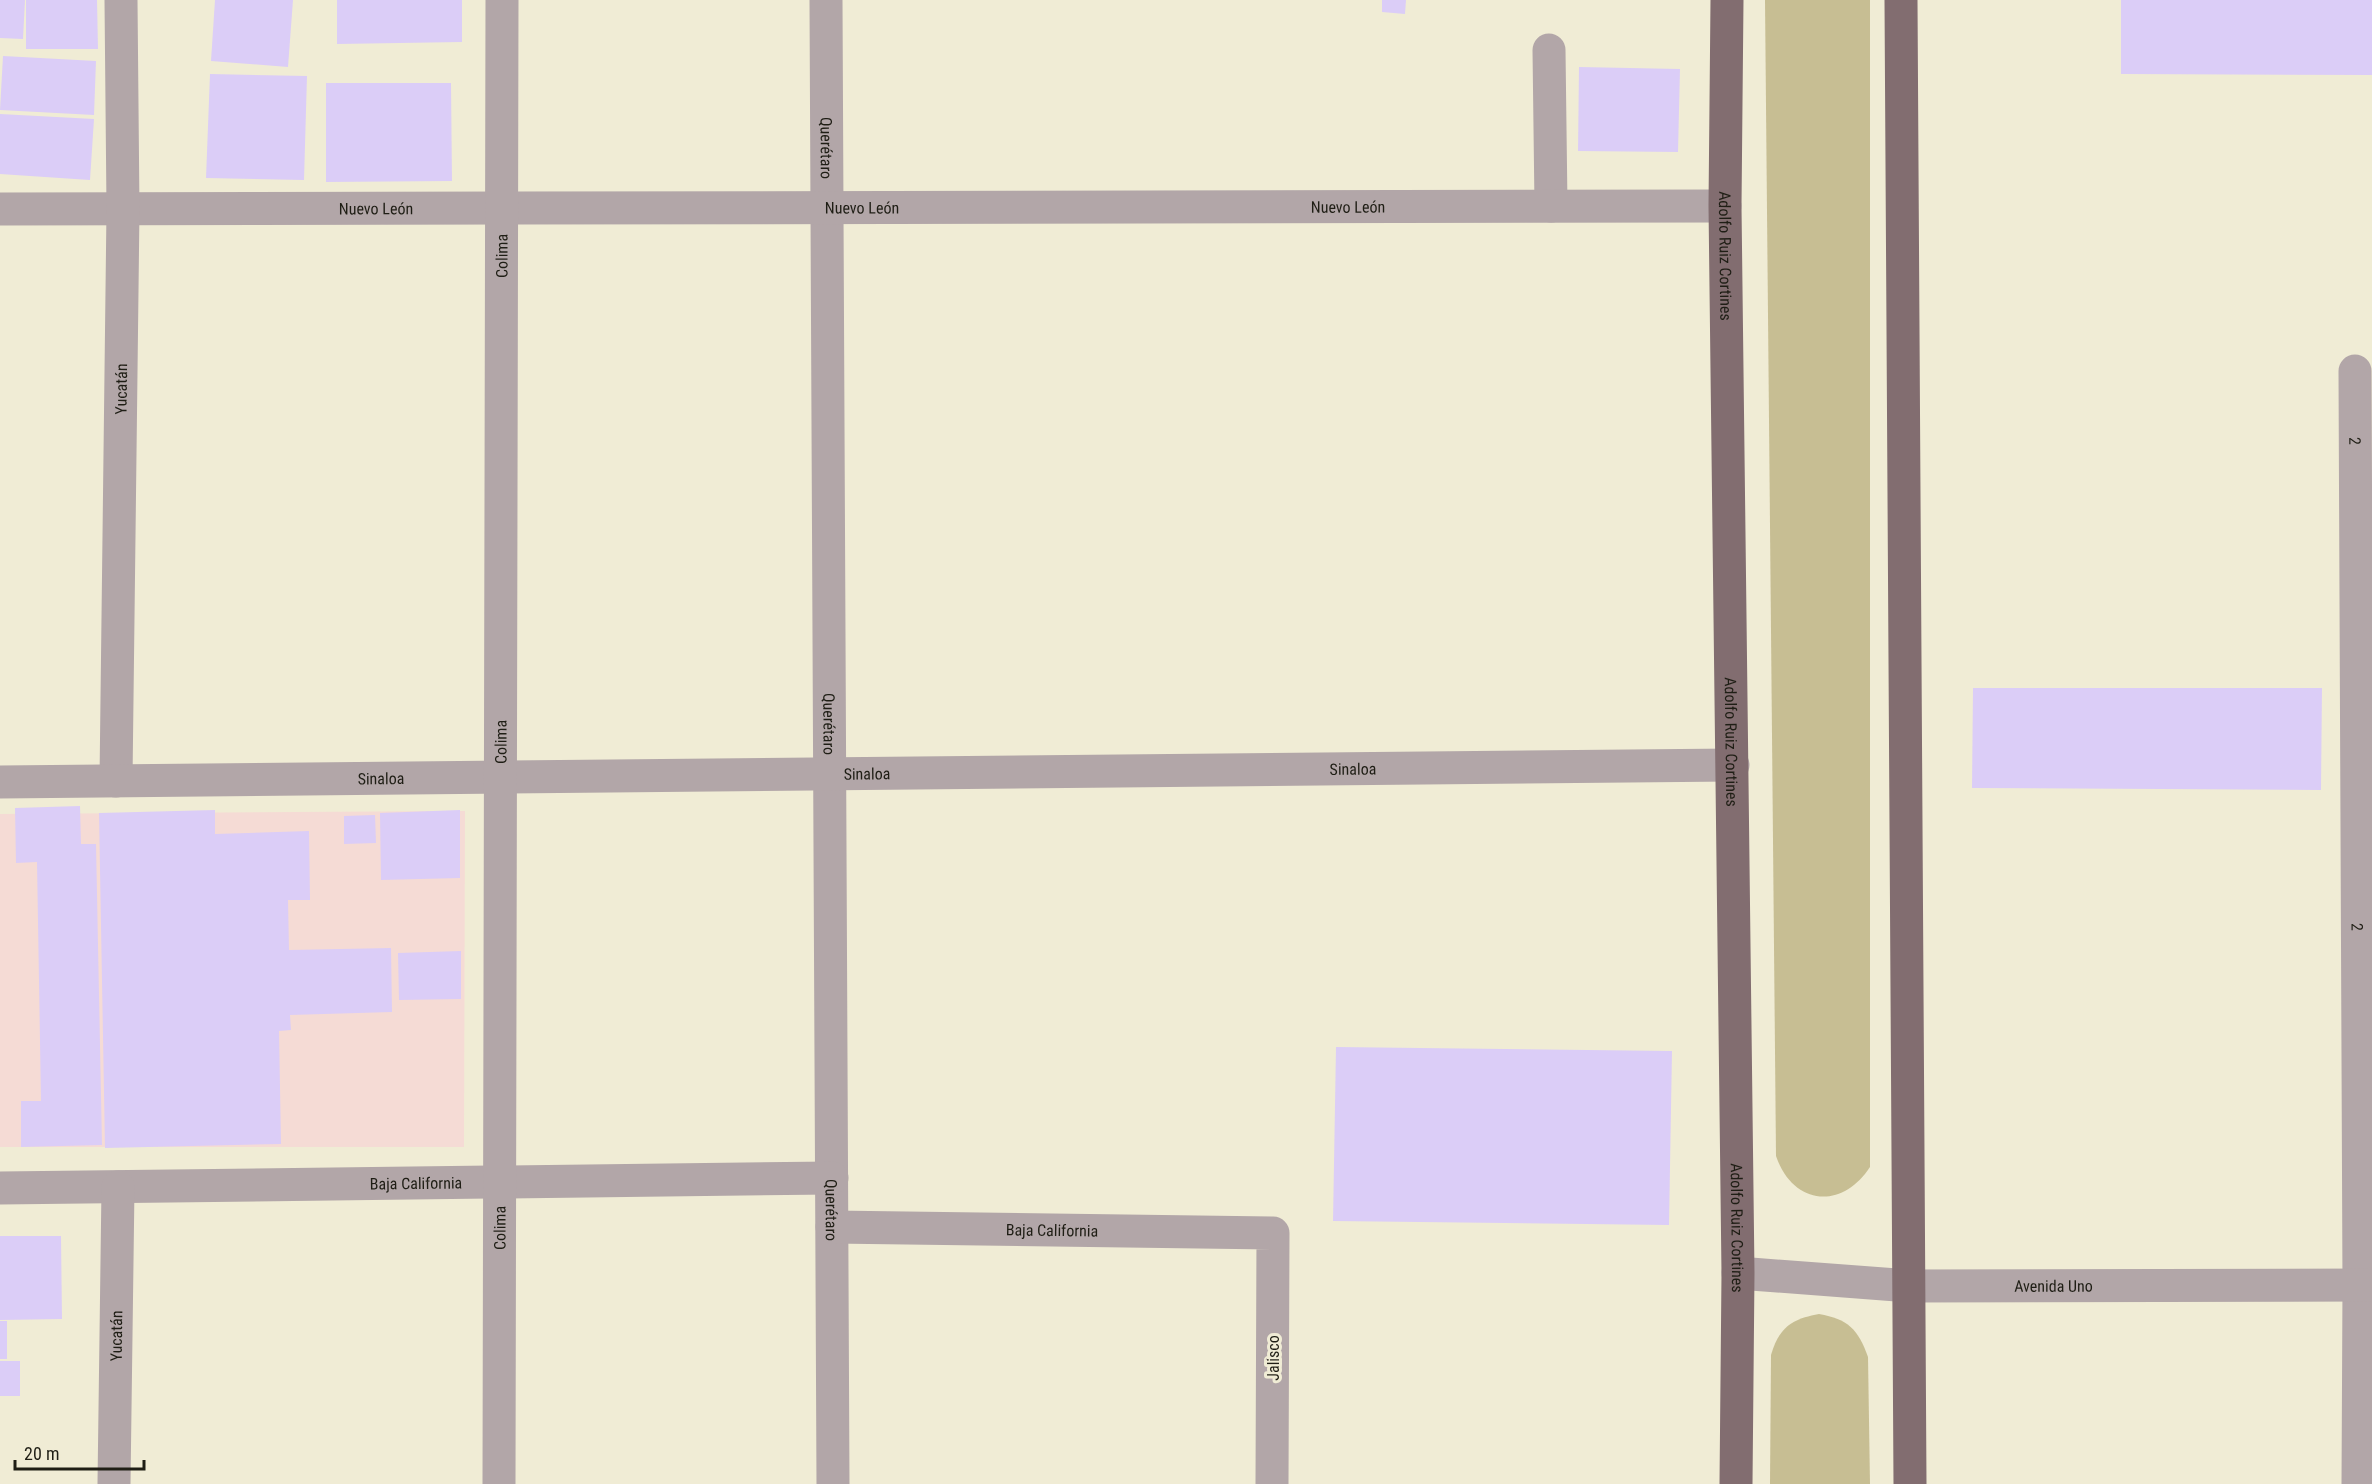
<svg xmlns="http://www.w3.org/2000/svg" width="2372" height="1484" font-family="'Roboto Condensed',sans-serif">
	<rect width="100%" height="100%" fill="#f0ecd5"/>
	<path fill="#f5dbd5" d="M465,811L464,1147H0V814Z"/>
	<g fill="#c7be93">
		<path d="M1765,0H1870V1167C1842,1210 1793,1206 1776,1156Z"/>
		<path d="M1819,1314C1848,1319 1858,1329 1868,1357L1870,1484H1770L1771,1355C1779,1328 1791,1319 1819,1314Z"/>
	</g>
	<g fill="#dbcdf7">
		<path d="M0,0H25L23,39L0,38Z"/>
		<path d="M26,0H97L98,49H26Z"/>
		<path d="M215,0H293L288,67L211,61Z"/>
		<path d="M337,0H462V42L337,44Z"/>
		<path d="M1382,0H1406L1405,14L1382,12Z"/>
		<path d="M2121,0H2372V75L2121,74Z"/>
		<path d="M3,56L96,61L94,115L0,110Z"/>
		<path d="M1579,67L1680,69L1678,152L1578,151Z"/>
		<path d="M210,74L307,76L304,180L206,178Z"/>
		<path d="M326,83H451L452,181L326,182Z"/>
		<path d="M0,114L94,119L90,180L0,174Z"/>
		<path d="M1973,688H2322L2321,790L1972,788Z"/>
		<path d="M80,806L81,844H96L102,1145L21,1147V1101H41L37,862L16,863L15,808Z"/>
		<path d="M215,810V834L309,831L310,900H288L289,950L391,948L392,1012L290,1015L291,1030L279,1031L281,1144L105,1148L99,813Z"/>
		<path d="M460,810V878L381,880L380,813Z"/>
		<path d="M375,815L376,843L344,844V816Z"/>
		<path d="M461,951V999L399,1000L398,953Z"/>
		<path d="M1336,1047L1672,1051L1669,1225L1333,1221Z"/>
		<path d="M0,1236H61L62,1319L0,1320Z"/>
		<rect x="0" y="1321" width="7" height="38"/>
		<rect x="0" y="1361" width="20" height="35"/>
	</g>
	<g fill="none" stroke-linecap="round" stroke-linejoin="round">
		<g stroke="#b2a6a8" stroke-width="33">
			<path id="s1" d="M826,0L833,1484"/>
			<path d="M1549,50L1551,206"/>
			<path id="s2" d="M0,209L1725,206"/>
			<path id="s3" d="M2355,371L2359,1285L2358,1484"/>
			<path id="s4" d="M116,781L123,209L121,0"/>
			<path id="s5" d="M0,782L1733,765"/>
			<path id="s6" d="M0,1188L832,1178"/>
			<path id="s7" d="M832,1227L1273,1233L1272,1484"/>
			<path id="s8" d="M1738,1273L1910,1286L2372,1285"/>
			<path id="s9" d="M114,1484L118,1187"/>
			<path id="s10" d="M499,1484L502,0"/>
		</g>
		<g stroke="#826d70" stroke-width="33">
			<path id="s11" d="M1727,0L1725,206L1738,1273L1736,1484"/>
			<path d="M1901,0L1910,1484"/>
		</g>
	</g>
	<g text-anchor="middle" dominant-baseline="central" stroke-width="6" stroke-linejoin="round" paint-order="stroke">
		<g font-size="16" fill="#1f1e15" stroke="#f0ecd5">
			<text stroke="none"><textPath href="#s1" startOffset="148">Querétaro</textPath></text>
			<text stroke="none"><textPath href="#s2" startOffset="1348">Nuevo León</textPath></text>
			<text stroke="none"><textPath href="#s2" startOffset="862">Nuevo León</textPath></text>
			<text stroke="none"><textPath href="#s2" startOffset="376">Nuevo León</textPath></text>
			<text stroke="none"><textPath href="#s10" startOffset="1228">Colima</textPath></text>
			<text stroke="none"><textPath href="#s11" startOffset="256">Adolfo Ruiz Cortines</textPath></text>
			<text stroke="none"><textPath href="#s4" startOffset="392">Yucatán</textPath></text>
			<text stroke="none"><textPath href="#s3" startOffset="70">2</textPath></text>
			<text stroke="none"><textPath href="#s1" startOffset="724">Querétaro</textPath></text>
			<text stroke="none"><textPath href="#s10" startOffset="742">Colima</textPath></text>
			<text stroke="none"><textPath href="#s11" startOffset="742">Adolfo Ruiz Cortines</textPath></text>
			<text stroke="none"><textPath href="#s5" startOffset="1353">Sinaloa</textPath></text>
			<text stroke="none"><textPath href="#s5" startOffset="867">Sinaloa</textPath></text>
			<text stroke="none"><textPath href="#s5" startOffset="381">Sinaloa</textPath></text>
			<text stroke="none"><textPath href="#s3" startOffset="556">2</textPath></text>
			<text stroke="none"><textPath href="#s6" startOffset="416">Baja California</textPath></text>
			<text stroke="none"><textPath href="#s1" startOffset="1210">Querétaro</textPath></text>
			<text stroke="none"><textPath href="#s10" startOffset="256">Colima</textPath></text>
			<text stroke="none"><textPath href="#s11" startOffset="1228">Adolfo Ruiz Cortines</textPath></text>
			<text stroke="none"><textPath href="#s7" startOffset="220">Baja California</textPath></text>
			<text stroke="none"><textPath href="#s8" startOffset="316">Avenida Uno</textPath></text>
			<text stroke="none"><textPath href="#s9" startOffset="148">Yucatán</textPath></text>
			<text transform="translate(1273 1358) rotate(-90)">Jalisco</text>
		</g>
	</g>
	<path d="M15 1460v9h129v-9" fill="none" stroke="#1f1e15" stroke-width="3"/>
	<text x="24" y="1460" font-size="18" fill="#1f1e15" stroke="#f0ecd5" stroke-width="4.5" paint-order="stroke">20 m</text>
</svg>
